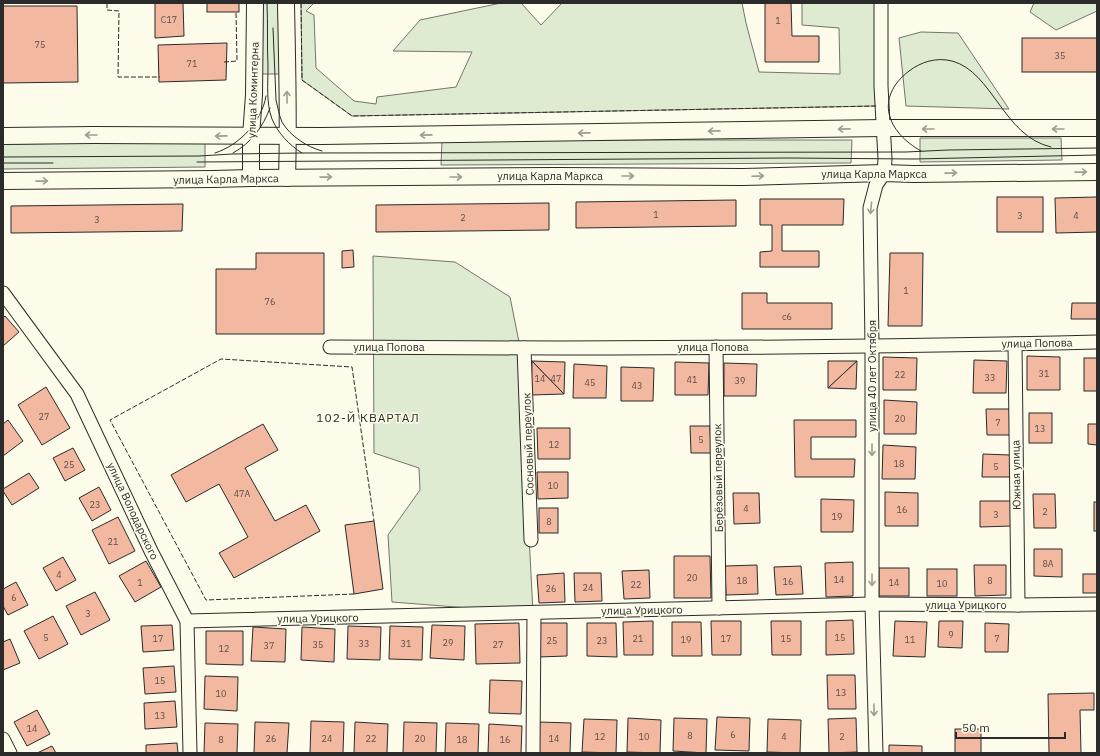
<svg xmlns="http://www.w3.org/2000/svg" width="1100" height="756" font-family="'IBM Plex Sans',sans-serif">
	<rect width="100%" height="100%" fill="#fdfbea"/>
	<g fill="#deebd1" stroke="#74746e">
		<path d="M261,3H280L281,74H262Z"/>
		<path d="M301,3H314L306,11L314,15L316,68L354,101L376,104L377,97L456,87L472,52L393,51L420,20L501,3H521L541,25L562,3H742L746,23L759,72L840,74L839,28L802,25V3H876V106L352,116L302,80Z"/>
		<path d="M1034,3H1097V11L1056,30L1030,12Z"/>
		<path d="M921,32L958,33L1009,109L906,106L899,38Z"/>
		<path d="M920,138H1061L1062,160L920,162Z"/>
		<path d="M442,140H852L851,163L441,165Z"/>
		<path d="M205,142V167L3,169V144Z"/>
		<path d="M373,256L455,262L510,297L519,342L533,613L392,602L388,535L420,490L419,468L374,453Z"/>
	</g>
	<g fill="#f2b8a0" stroke="#2b2b2b">
		<path d="M155,3H187H183L184,36L155,38Z"/>
		<rect x="207" y="3" width="32" height="9"/>
		<path d="M765,3H791L792,36H819V62H765Z"/>
		<path d="M3,6H77L78,82L3,83Z"/>
		<rect x="1022" y="38" width="75" height="34"/>
		<path d="M227,43L226,80L159,82L158,45Z"/>
		<rect x="997" y="197" width="46" height="35"/>
		<path d="M1097,197V232L1056,233L1055,198Z"/>
		<path d="M760,199H844L843,225H782V251H819V267H760V252L772,251V225H760Z"/>
		<path d="M736,200V226L576,228V202Z"/>
		<path d="M549,203V230L376,232V205Z"/>
		<path d="M183,204L182,231L11,233V206Z"/>
		<path d="M353,250L354,267L342,268V251Z"/>
		<path d="M256,253H324V334H216V269H256Z"/>
		<path d="M890,253H923L922,326H888Z"/>
		<path d="M742,293H767V303H832V329H742Z"/>
		<path d="M1072,303H1097V319H1071Z"/>
		<path d="M5,316L19,332L3,346V318Z"/>
		<path d="M1027,356L1060,357V390H1027Z"/>
		<path d="M883,357L917,358L916,390H883Z"/>
		<rect x="1084" y="358" width="13" height="33"/>
		<path d="M974,360L1007,361L1006,393H973Z"/>
		<path d="M532,361L564,394L531,395Z"/>
		<path d="M532,361L565,362L564,394Z"/>
		<path d="M828,361H857L828,388Z"/>
		<path d="M857,361L856,389L828,388Z"/>
		<path d="M675,362L709,363L708,395H675Z"/>
		<path d="M724,363L757,364L756,396H724Z"/>
		<path d="M574,364L607,366L606,398H573Z"/>
		<path d="M621,367L654,368L653,401H621Z"/>
		<path d="M46,387L70,428L42,445L18,405Z"/>
		<path d="M884,400L917,402L916,434H884Z"/>
		<path d="M986,409H1010V435H987Z"/>
		<rect x="1029" y="413" width="23" height="30"/>
		<path d="M8,420L23,441L3,456V424Z"/>
		<path d="M794,420H856V437H811V459H855L854,477H795Z"/>
		<path d="M263,424L278,450L245,468L275,521L306,505L320,531L234,578L219,553L248,537L219,484L186,502L171,475Z"/>
		<path d="M1088,424H1097V445L1088,444Z"/>
		<path d="M690,426H710L711,453H691Z"/>
		<path d="M537,428H570V459H538Z"/>
		<path d="M883,445L916,447L915,479H882Z"/>
		<path d="M73,448L85,470L65,481L53,458Z"/>
		<path d="M983,454L1010,455V477H982Z"/>
		<path d="M537,472H568V498L538,499Z"/>
		<path d="M29,473L39,488L12,505L3,491V489Z"/>
		<path d="M99,487L111,510L92,521L79,498Z"/>
		<path d="M885,492L918,493V526H885Z"/>
		<path d="M733,493H759L760,523L734,524Z"/>
		<path d="M1033,494H1055L1056,528H1034Z"/>
		<path d="M821,499L854,500L853,532H821Z"/>
		<path d="M980,501H1011L1012,526L980,527Z"/>
		<rect x="1094" y="502" width="3" height="29"/>
		<rect x="539" y="508" width="19" height="25"/>
		<path d="M118,517L135,551L109,564L92,530Z"/>
		<path d="M374,521L383,589L354,594L345,525Z"/>
		<path d="M1034,549H1062V577L1034,576Z"/>
		<path d="M674,556H710L711,598H674Z"/>
		<path d="M63,557L76,580L56,591L43,568Z"/>
		<path d="M146,561L161,587L135,602L119,576Z"/>
		<path d="M853,562V596L826,597L825,563Z"/>
		<path d="M757,565L758,594L726,595L725,566Z"/>
		<path d="M974,565H1006V595L975,596Z"/>
		<path d="M801,566L803,594L776,595L774,567Z"/>
		<rect x="879" y="568" width="30" height="28"/>
		<rect x="927" y="569" width="30" height="27"/>
		<path d="M649,570L650,598L624,599L622,571Z"/>
		<path d="M564,573L565,602L539,603L537,575Z"/>
		<path d="M574,573H601L602,601L575,602Z"/>
		<rect x="1083" y="574" width="14" height="19"/>
		<path d="M16,582L28,605L8,615L3,606V589Z"/>
		<path d="M95,592L110,620L81,635L66,606Z"/>
		<path d="M53,616L68,644L39,659L24,631Z"/>
		<path d="M853,620L854,654L826,655V621Z"/>
		<path d="M653,621V655H624L623,622Z"/>
		<path d="M711,621H741V655H712Z"/>
		<path d="M771,621H801V655H772Z"/>
		<path d="M895,621L927,622L925,657L893,656Z"/>
		<path d="M939,621H963L962,648L938,647Z"/>
		<path d="M672,622H701L702,656H672Z"/>
		<path d="M519,623L520,663L476,664L475,624Z"/>
		<path d="M537,623H567V656L538,657Z"/>
		<path d="M587,623H616L617,657L587,656Z"/>
		<path d="M985,623L1009,624L1008,652H985Z"/>
		<path d="M172,625L174,650L143,652L141,626Z"/>
		<path d="M432,625L465,626L464,660L430,658Z"/>
		<path d="M348,626L381,627L380,660L347,659Z"/>
		<path d="M390,626L423,627L422,660L389,659Z"/>
		<path d="M253,627L286,629L285,662L251,661Z"/>
		<path d="M302,627L335,629L334,662L301,660Z"/>
		<path d="M206,631H243V665L206,664Z"/>
		<path d="M10,639L20,663L3,670V642Z"/>
		<path d="M174,666L176,692L145,694L143,668Z"/>
		<path d="M827,675H855L856,709H828Z"/>
		<path d="M205,676L238,677L237,711L204,709Z"/>
		<path d="M490,680L522,681L521,714L489,713Z"/>
		<path d="M1094,693V710H1080L1081,753H1049L1048,694Z"/>
		<path d="M175,701L177,727L145,729L144,703Z"/>
		<path d="M37,710L50,734L27,746L14,722Z"/>
		<path d="M717,717L750,718L749,751L715,750Z"/>
		<path d="M628,718L661,720L660,753L627,752Z"/>
		<path d="M674,718L707,719L706,753L673,751Z"/>
		<path d="M856,718L857,752L829,753L828,719Z"/>
		<path d="M584,719L617,720L616,753L582,752Z"/>
		<path d="M768,719L801,720L800,753L767,752Z"/>
		<path d="M311,721L344,722L343,753H310Z"/>
		<path d="M255,722L289,723L287,753H254Z"/>
		<path d="M355,722L388,724L387,753H354Z"/>
		<path d="M404,722L437,723L436,753H403Z"/>
		<path d="M539,722L571,723L570,753H537Z"/>
		<path d="M205,723L238,724L237,753H204Z"/>
		<path d="M446,723L479,724L478,753H445Z"/>
		<path d="M489,724L522,726L521,753H488Z"/>
		<rect x="955" y="729" width="26" height="24"/>
		<path d="M177,743L178,753H146V745Z"/>
		<path d="M889,745L922,746V753H889Z"/>
		<path d="M52,746L56,753H37Z"/>
	</g>
	<g fill="none" stroke-linecap="round" stroke-linejoin="round">
		<defs>
			<g id="minor">
				<path d="M3,293L77,394L151,551L187,621L190,753"/>
				<path d="M1015,344L1018,605"/>
				<path d="M330,347C585,349 841,348 1097,342"/>
				<path d="M716,347L719,608"/>
				<path d="M524,348L531,540"/>
				<path d="M187,621L872,604L1018,605L1097,604"/>
				<path d="M3,739L10,753"/>
				<path d="M533,753L534,613"/>
				<path d="M876,753L872,604V346L870,208L876,185L884,173L885,159L881,86V3"/>
			</g>
			<g id="tertiary">
				<path d="M286,3C287,61 289,120 287,178"/>
				<path d="M3,136L93,135L322,136L883,128H1097"/>
				<path d="M251,178V136L254,95L255,3"/>
				<path d="M3,181L213,179L251,178L556,176L743,177L884,173L914,174L1097,172"/>
			</g>
		</defs>
		<use href="#minor" stroke="#2b2b2b" stroke-width="15"/>
		<use href="#tertiary" stroke="#2b2b2b" stroke-width="18"/>
		<use href="#minor" stroke="#fdfbea" stroke-width="13"/>
		<use href="#tertiary" stroke="#fdfbea" stroke-width="16"/>
		<g stroke="#2b2b2b" stroke-width="1">
			<path d="M267,3C268,24 267,46 268,67C268,84 266,103 272,119C278,133 289,145 302,153"/>
			<path d="M273,28L276,100C278,108 279,115 282,122C290,136 307,147 322,151"/>
			<path d="M921,151C887,132 874,98 909,71C921,62 936,57 952,61C993,72 1003,136 1051,147"/>
			<path d="M215,153C240,145 262,121 266,96"/>
			<path d="M233,153C251,143 263,127 270,108"/>
			<path d="M3,157L199,156L232,154L301,153L906,152L948,150L1097,148"/>
			<path d="M197,162L789,158L914,159L1097,155"/>
			<path d="M3,163H53"/>
		</g>
		<g stroke="#2b2b2b" stroke-width="1" stroke-dasharray="5 2" stroke-linecap="butt">
			<path d="M107,3V10L119,11L118,77H160"/>
			<path d="M301,3L302,80L352,116L876,106V105"/>
			<path d="M224,62L237,61L236,12"/>
			<path d="M354,594L206,600L110,420L221,359L352,367L374,521"/>
		</g>
	</g>
	<defs><path id="oneway-shaft" d="M-6 0H5M1.5-3L5.5 0L1.5 3" fill="none" stroke-width="1.6" stroke-linecap="round" stroke-linejoin="round"/></defs>
	<g stroke="#9e9d94">
		<use href="#oneway-shaft" transform="translate(287 97) rotate(-91)"/>
		<use href="#oneway-shaft" transform="translate(844 129) rotate(179)"/>
		<use href="#oneway-shaft" transform="translate(928 129) rotate(-180)"/>
		<use href="#oneway-shaft" transform="translate(1058 129) rotate(180)"/>
		<use href="#oneway-shaft" transform="translate(714 131) rotate(179)"/>
		<use href="#oneway-shaft" transform="translate(584 133) rotate(179)"/>
		<use href="#oneway-shaft" transform="translate(91 135) rotate(180)"/>
		<use href="#oneway-shaft" transform="translate(426 135) rotate(179)"/>
		<use href="#oneway-shaft" transform="translate(221 136) rotate(179)"/>
		<use href="#oneway-shaft" transform="translate(1081 172) rotate(-1)"/>
		<use href="#oneway-shaft" transform="translate(951 173) rotate(-1)"/>
		<use href="#oneway-shaft" transform="translate(628 176)"/>
		<use href="#oneway-shaft" transform="translate(758 176) rotate(-2)"/>
		<use href="#oneway-shaft" transform="translate(326 177) rotate(-1)"/>
		<use href="#oneway-shaft" transform="translate(456 177)"/>
		<use href="#oneway-shaft" transform="translate(42 181) rotate(-1)"/>
		<use href="#oneway-shaft" transform="translate(871 208) rotate(96)"/>
		<use href="#oneway-shaft" transform="translate(872 450) rotate(90)"/>
		<use href="#oneway-shaft" transform="translate(872 580) rotate(90)"/>
		<use href="#oneway-shaft" transform="translate(874 710) rotate(89)"/>
	</g>
	<g text-anchor="middle" dominant-baseline="central" stroke-width="3" stroke-linejoin="round" paint-order="stroke">
		<g font-size="9" fill="#5d4e48">
			<text x="169" y="19">С17</text>
			<text x="778" y="20">1</text>
			<text x="40" y="44">75</text>
			<text x="1060" y="55">35</text>
			<text x="192" y="63">71</text>
			<text x="656" y="214">1</text>
			<text x="1020" y="215">3</text>
			<text x="1076" y="215">4</text>
			<text x="463" y="217">2</text>
			<text x="97" y="219">3</text>
			<text x="906" y="290">1</text>
			<text x="270" y="301">76</text>
			<text x="787" y="316">с6</text>
			<text x="1044" y="373">31</text>
			<text x="900" y="374">22</text>
			<text x="990" y="377">33</text>
			<text x="540" y="378">14</text>
			<text x="556" y="378">47</text>
			<text x="692" y="379">41</text>
			<text x="740" y="380">39</text>
			<text x="590" y="382">45</text>
			<text x="637" y="385">43</text>
			<text x="44" y="416">27</text>
			<text x="900" y="418">20</text>
			<text x="998" y="422">7</text>
			<text x="1040" y="428">13</text>
			<text x="701" y="439">5</text>
			<text x="554" y="444">12</text>
			<text x="899" y="463">18</text>
			<text x="69" y="464">25</text>
			<text x="996" y="466">5</text>
			<text x="553" y="485">10</text>
			<text x="242" y="493">47А</text>
			<text x="95" y="504">23</text>
			<text x="746" y="508">4</text>
			<text x="902" y="509">16</text>
			<text x="1045" y="511">2</text>
			<text x="996" y="514">3</text>
			<text x="837" y="516">19</text>
			<text x="549" y="521">8</text>
			<text x="113" y="541">21</text>
			<text x="1048" y="563">8А</text>
			<text x="59" y="574">4</text>
			<text x="692" y="577">20</text>
			<text x="839" y="579">14</text>
			<text x="742" y="580">18</text>
			<text x="990" y="580">8</text>
			<text x="788" y="581">16</text>
			<text x="140" y="582">1</text>
			<text x="894" y="582">14</text>
			<text x="942" y="583">10</text>
			<text x="636" y="584">22</text>
			<text x="588" y="587">24</text>
			<text x="551" y="588">26</text>
			<text x="14" y="597">6</text>
			<text x="88" y="613">3</text>
			<text x="951" y="634">9</text>
			<text x="46" y="637">5</text>
			<text x="840" y="637">15</text>
			<text x="158" y="638">17</text>
			<text x="638" y="638">21</text>
			<text x="726" y="638">17</text>
			<text x="786" y="638">15</text>
			<text x="997" y="638">7</text>
			<text x="686" y="639">19</text>
			<text x="910" y="639">11</text>
			<text x="552" y="640">25</text>
			<text x="602" y="640">23</text>
			<text x="448" y="642">29</text>
			<text x="364" y="643">33</text>
			<text x="406" y="643">31</text>
			<text x="318" y="644">35</text>
			<text x="498" y="644">27</text>
			<text x="269" y="645">37</text>
			<text x="224" y="648">12</text>
			<text x="160" y="680">15</text>
			<text x="841" y="692">13</text>
			<text x="221" y="693">10</text>
			<text x="160" y="715">13</text>
			<text x="32" y="728">14</text>
			<text x="733" y="734">6</text>
			<text x="690" y="735">8</text>
			<text x="600" y="736">12</text>
			<text x="644" y="736">10</text>
			<text x="784" y="736">4</text>
			<text x="842" y="736">2</text>
			<text x="271" y="738">26</text>
			<text x="327" y="738">24</text>
			<text x="371" y="738">22</text>
			<text x="420" y="738">20</text>
			<text x="554" y="738">14</text>
			<text x="221" y="739">8</text>
			<text x="462" y="739">18</text>
			<text x="505" y="739">16</text>
		</g>
		<g font-size="11" fill="#2b2b2b" stroke="#fdfbea">
			<text transform="translate(253 90) rotate(-88)">улица Коминтерна</text>
			<text x="874" y="174">улица Карла Маркса</text>
			<text x="550" y="176">улица Карла Маркса</text>
			<text transform="translate(226 179) rotate(-1)">улица Карла Маркса</text>
			<text transform="translate(1037 343) rotate(-1)">улица Попова</text>
			<text x="389" y="347">улица Попова</text>
			<text x="713" y="347">улица Попова</text>
			<text transform="translate(872 376) rotate(-90)">улица 40 лет Октября</text>
			<text transform="translate(528 444) rotate(-92)">Сосновый переулок</text>
			<text transform="translate(1016 475) rotate(-91)">Южная улица</text>
			<text transform="translate(718 478) rotate(-91)">Берёзовый переулок</text>
			<text transform="translate(133 511) rotate(65)">улица Володарского</text>
			<text x="966" y="605">улица Урицкого</text>
			<text transform="translate(642 610) rotate(-1)">улица Урицкого</text>
			<text transform="translate(318 618) rotate(-1)">улица Урицкого</text>
		</g>
		<g font-size="12" letter-spacing="1" fill="#2b2b2b" stroke="#fdfbea">
			<text x="368" y="417">102-Й КВАРТАЛ</text>
		</g>
	</g>
	<rect width="1100" height="756" fill="none" stroke="#2b2b2b" stroke-width="8"/>
	<path d="M956 732v6h109v-6" fill="none" stroke="#2b2b2b" stroke-width="2"/>
	<text x="962" y="732" font-size="12" fill="#2b2b2b" stroke="#fdfbea" stroke-width="3" paint-order="stroke">50 m</text>
</svg>
